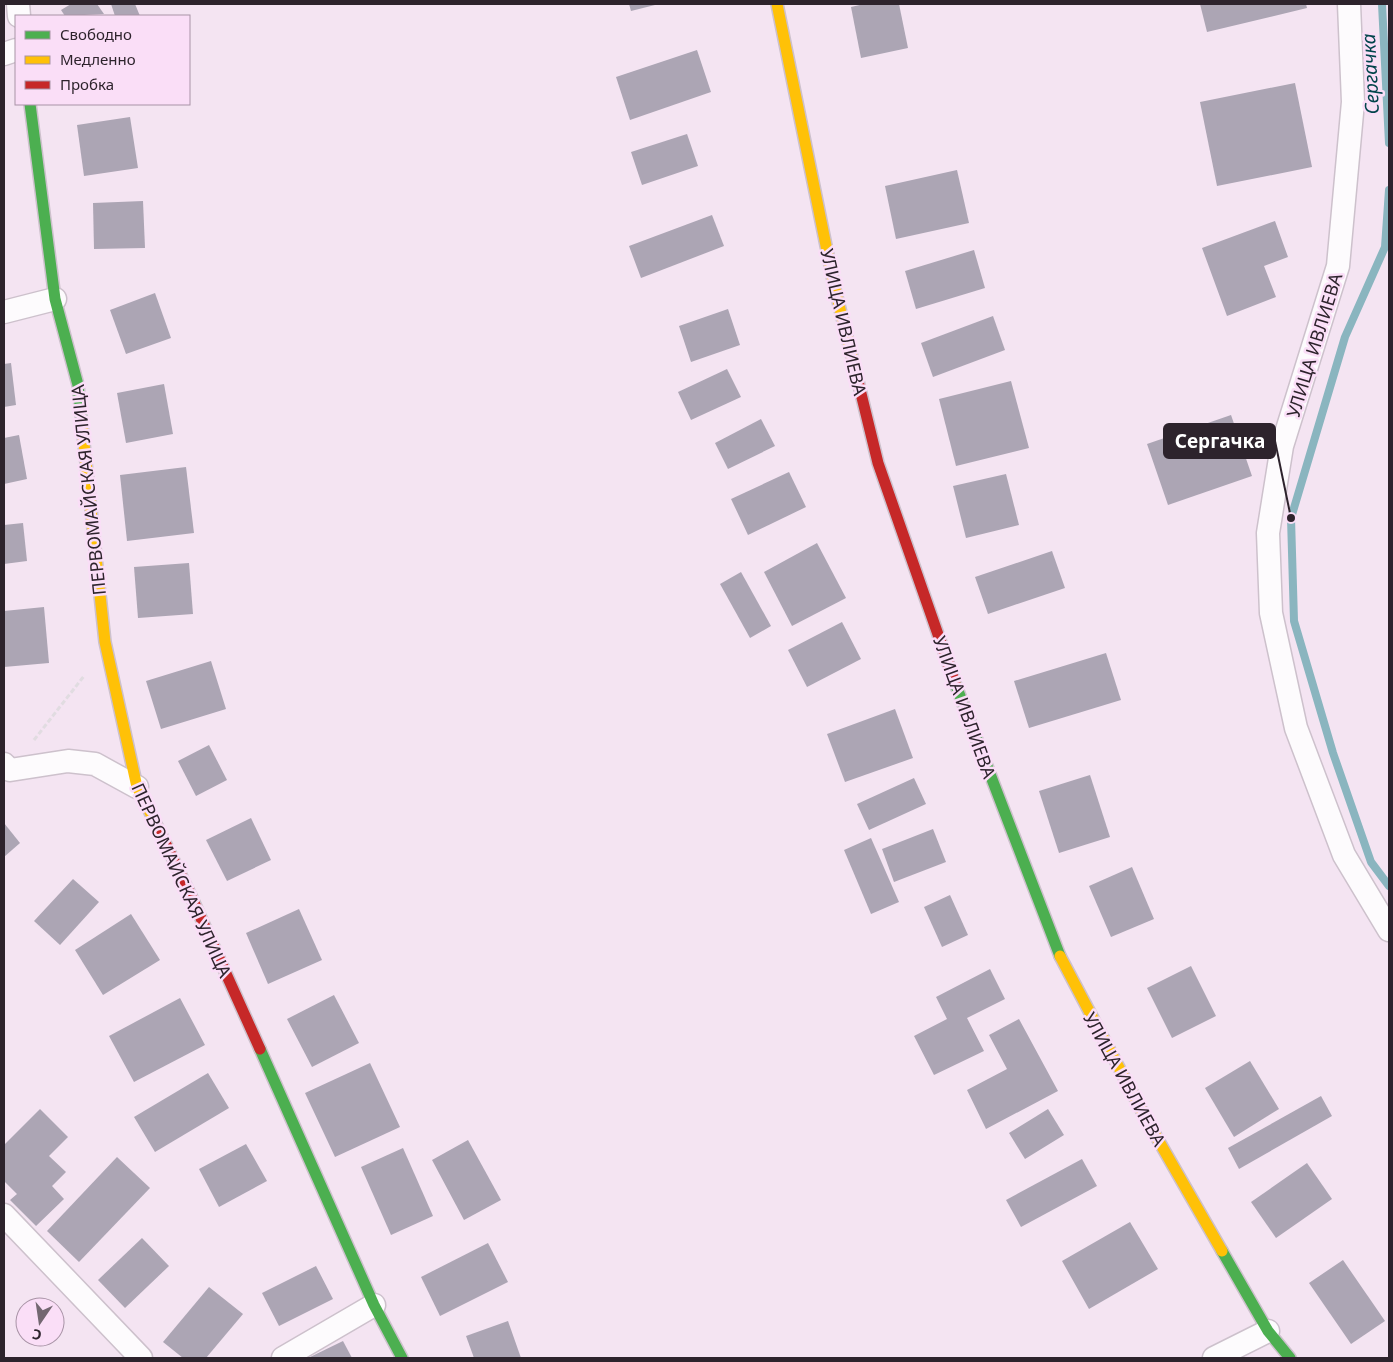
<svg xmlns="http://www.w3.org/2000/svg" width="1393" height="1362" font-family="'Noto Sans',sans-serif">
	<rect width="100%" height="100%" fill="#f4e4f2"/>
	<g fill="none" stroke-linecap="round" stroke-linejoin="round">
		<g stroke="#8ab5bf" stroke-width="8">
			<path d="M1382,4L1389,143"/>
			<path d="M1389,190L1385,247L1345,337L1291,518L1294,621L1333,753L1371,862L1389,886"/>
		</g>
	</g>
	<g fill="#aca5b4">
		<path d="M71,4H97L104,14L65,16L61,10Z"/>
		<path d="M111,4H135L140,16H115Z"/>
		<path d="M629,4H659L631,11Z"/>
		<path d="M864,4H899L908,48L861,58L851,7Z"/>
		<path d="M1200,4H1306L1307,8L1207,32Z"/>
		<path d="M697,50L711,92L630,120L616,77Z"/>
		<path d="M1295,83L1312,167L1217,186L1200,102Z"/>
		<path d="M130,117L138,168L84,176L77,125Z"/>
		<path d="M687,134L698,166L642,185L631,152Z"/>
		<path d="M957,170L969,223L896,239L885,186Z"/>
		<path d="M143,201L145,248L94,249L93,203Z"/>
		<path d="M712,215L724,246L641,278L629,246Z"/>
		<path d="M1275,221L1288,257L1264,266L1276,297L1227,316L1202,248Z"/>
		<path d="M974,250L985,288L916,309L905,271Z"/>
		<path d="M155,293L171,338L126,354L110,310Z"/>
		<path d="M728,309L740,345L691,362L679,326Z"/>
		<path d="M993,316L1005,350L933,377L921,343Z"/>
		<path d="M11,363L16,405L4,407V364Z"/>
		<path d="M727,369L741,397L691,420L678,392Z"/>
		<path d="M1011,381L1029,448L956,466L939,399Z"/>
		<path d="M164,384L173,434L126,443L117,393Z"/>
		<path d="M1231,415L1252,476L1168,505L1147,444Z"/>
		<path d="M761,419L775,446L728,469L715,443Z"/>
		<path d="M19,435L27,479L4,484V438Z"/>
		<path d="M186,467L194,533L127,541L120,475Z"/>
		<path d="M789,472L806,507L748,535L731,499Z"/>
		<path d="M1006,474L1019,525L966,538L953,486Z"/>
		<path d="M23,523L27,561L4,564V525Z"/>
		<path d="M817,543L846,598L792,626L764,572Z"/>
		<path d="M1052,551L1065,588L988,614L975,577Z"/>
		<path d="M189,563L193,614L138,618L134,567Z"/>
		<path d="M741,572L771,626L750,638L720,584Z"/>
		<path d="M44,607L49,663L4,667V611Z"/>
		<path d="M842,622L861,659L807,687L788,650Z"/>
		<path d="M1106,653L1121,700L1029,728L1014,681Z"/>
		<path d="M211,661L226,709L161,729L146,681Z"/>
		<path d="M895,709L913,758L845,782L827,734Z"/>
		<path d="M209,745L227,780L196,796L178,761Z"/>
		<path d="M1090,775L1110,837L1059,853L1039,791Z"/>
		<path d="M914,778L926,804L869,830L857,804Z"/>
		<path d="M251,818L271,860L227,881L206,840Z"/>
		<path d="M4,823L20,843L4,857Z"/>
		<path d="M933,829L946,862L894,882L882,849Z"/>
		<path d="M871,838L899,902L871,914L844,850Z"/>
		<path d="M1132,867L1154,919L1111,937L1089,886Z"/>
		<path d="M73,879L99,902L60,945L34,921Z"/>
		<path d="M950,895L968,935L942,947L924,907Z"/>
		<path d="M299,909L322,960L268,984L246,933Z"/>
		<path d="M131,914L160,960L103,995L75,950Z"/>
		<path d="M1191,966L1216,1016L1172,1038L1147,988Z"/>
		<path d="M990,969L1005,999L967,1018L984,1051L934,1075L914,1036L947,1019L936,997Z"/>
		<path d="M334,995L359,1043L312,1067L287,1019Z"/>
		<path d="M180,998L205,1045L134,1082L109,1036Z"/>
		<path d="M1019,1019L1058,1091L986,1129L967,1090L1007,1069L989,1035Z"/>
		<path d="M1250,1061L1279,1109L1234,1137L1205,1088Z"/>
		<path d="M370,1063L400,1127L335,1157L305,1093Z"/>
		<path d="M208,1073L229,1108L155,1152L134,1117Z"/>
		<path d="M1321,1096L1332,1116L1239,1169L1228,1148Z"/>
		<path d="M40,1109L68,1137L49,1156L66,1172L52,1186L64,1199L36,1226L10,1200L17,1194L4,1181V1145Z"/>
		<path d="M1048,1109L1064,1135L1025,1159L1009,1133Z"/>
		<path d="M468,1140L501,1200L464,1220L432,1160Z"/>
		<path d="M246,1144L267,1181L219,1207L199,1169Z"/>
		<path d="M403,1148L433,1216L391,1235L361,1167Z"/>
		<path d="M117,1157L150,1188L79,1262L47,1231Z"/>
		<path d="M1082,1159L1097,1186L1021,1227L1006,1200Z"/>
		<path d="M1307,1163L1332,1199L1276,1238L1251,1202Z"/>
		<path d="M1130,1222L1158,1269L1089,1309L1062,1261Z"/>
		<path d="M142,1238L169,1266L125,1308L98,1280Z"/>
		<path d="M488,1243L508,1282L440,1316L421,1277Z"/>
		<path d="M1343,1260L1385,1321L1351,1344L1309,1283Z"/>
		<path d="M316,1266L333,1299L279,1326L262,1293Z"/>
		<path d="M209,1287L243,1314L206,1358H183L163,1342Z"/>
		<path d="M508,1321L521,1358H474L466,1336Z"/>
		<path d="M343,1341L352,1358H308Z"/>
	</g>
	<g fill="none" stroke-linecap="round" stroke-linejoin="round">
		<defs>
			<g id="street">
				<path d="M18,4L19,16"/>
				<path d="M1349,4L1353,102L1338,266L1282,446L1268,533L1271,613L1296,728L1344,855L1389,930"/>
				<path d="M4,54L16,50"/>
				<path d="M4,312L55,299"/>
				<path d="M4,764L10,770L68,761L95,764L137,787"/>
				<path d="M4,1215L141,1358"/>
				<path d="M283,1358L374,1305"/>
				<path d="M1214,1358L1268,1331"/>
			</g>
			<g id="fast">
				<path d="M30,104L55,299L78,385L82,425"/>
				<path d="M955,683L1060,956"/>
				<path d="M260,1049L374,1305L402,1358"/>
				<path d="M1222,1251L1268,1331L1290,1358"/>
			</g>
			<g id="slow">
				<path d="M777,4L834,285L855,369"/>
				<path d="M82,425L105,642L137,787L154,820"/>
				<path d="M1060,956L1145,1117L1222,1251"/>
			</g>
			<g id="jam">
				<path d="M855,369L878,463L955,683"/>
				<path d="M154,820L191,896L260,1049"/>
			</g>
		</defs>
		<use href="#street" stroke="#cdc1cc" stroke-width="25"/>
		<use href="#fast" stroke="#cdc1cc" stroke-width="14"/>
		<use href="#slow" stroke="#cdc1cc" stroke-width="14"/>
		<use href="#jam" stroke="#cdc1cc" stroke-width="14"/>
		<path stroke="#e1dce1" stroke-width="3" stroke-dasharray="5 2.5" stroke-linecap="butt" d="M34,740L84,676"/>
		<use href="#street" stroke="#fdfbfd" stroke-width="22"/>
		<use href="#fast" stroke="#4caf50" stroke-width="11"/>
		<use href="#slow" stroke="#ffc107" stroke-width="11"/>
		<use href="#jam" stroke="#c62828" stroke-width="11"/>
	</g>
	<g text-anchor="middle" dominant-baseline="central" stroke-width="5" stroke-linejoin="round" paint-order="stroke">
		<g font-size="18" fill="#2d232c" stroke="#fadef7">
			<text transform="translate(844 322) rotate(77)">УЛИЦА ИВЛИЕВА</text>
			<text transform="translate(1314 345) rotate(-73)">УЛИЦА ИВЛИЕВА</text>
			<text transform="translate(88 490) rotate(-96)">ПЕРВОМАЙСКАЯ УЛИЦА</text>
			<text transform="translate(965 707) rotate(70)">УЛИЦА ИВЛИЕВА</text>
			<text transform="translate(182 880) rotate(65)">ПЕРВОМАЙСКАЯ УЛИЦА</text>
			<text transform="translate(1125 1079) rotate(61)">УЛИЦА ИВЛИЕВА</text>
		</g>
		<g font-size="19" font-style="italic" fill="#01454b" stroke="#fadef7">
			<text transform="translate(1370 74) rotate(-93)">Сергачка</text>
		</g>
	</g>
	<path fill="none" stroke="#2d232c" stroke-width="2" d="M1291 518L1275 441"/>
	<circle fill="#2d232c" stroke="#fadef7" stroke-width="2" cx="1291" cy="518" r="5"/>
	<rect fill="#2d232c" stroke="#2d232c" stroke-width="2" x="1164" y="424" width="111" height="34" rx="5"/>
	<g font-size="19" text-anchor="middle" font-weight="bold" fill="#fff">
		<text x="1220" y="448">Сергачка</text>
	</g>
	<rect width="1393" height="1362" fill="none" stroke="#2d232c" stroke-width="10"/>
	<rect x="15" y="15" width="175" height="90" fill="#fadef7" stroke="#a893a6"/>
	<rect x="25" y="31" width="25" height="8" fill="#4caf50" stroke="#a893a6"/>
	<text x="60" y="40" font-size="15" fill="#2d232c">Свободно</text>
	<rect x="25" y="56" width="25" height="8" fill="#ffc107" stroke="#a893a6"/>
	<text x="60" y="65" font-size="15" fill="#2d232c">Медленно</text>
	<rect x="25" y="81" width="25" height="8" fill="#c62828" stroke="#a893a6"/>
	<text x="60" y="90" font-size="15" fill="#2d232c">Пробка</text>
	<g transform="translate(40 1322) rotate(193)"><circle r="24" fill="#fadef7" stroke="#a893a6"/>
	<path d="M0-4L9 19L0 12L-9 19Z" fill="#736771"/>
	<text y="-8" font-size="14" font-weight="bold" text-anchor="middle" fill="#2d232c">С</text>
	</g>
</svg>
